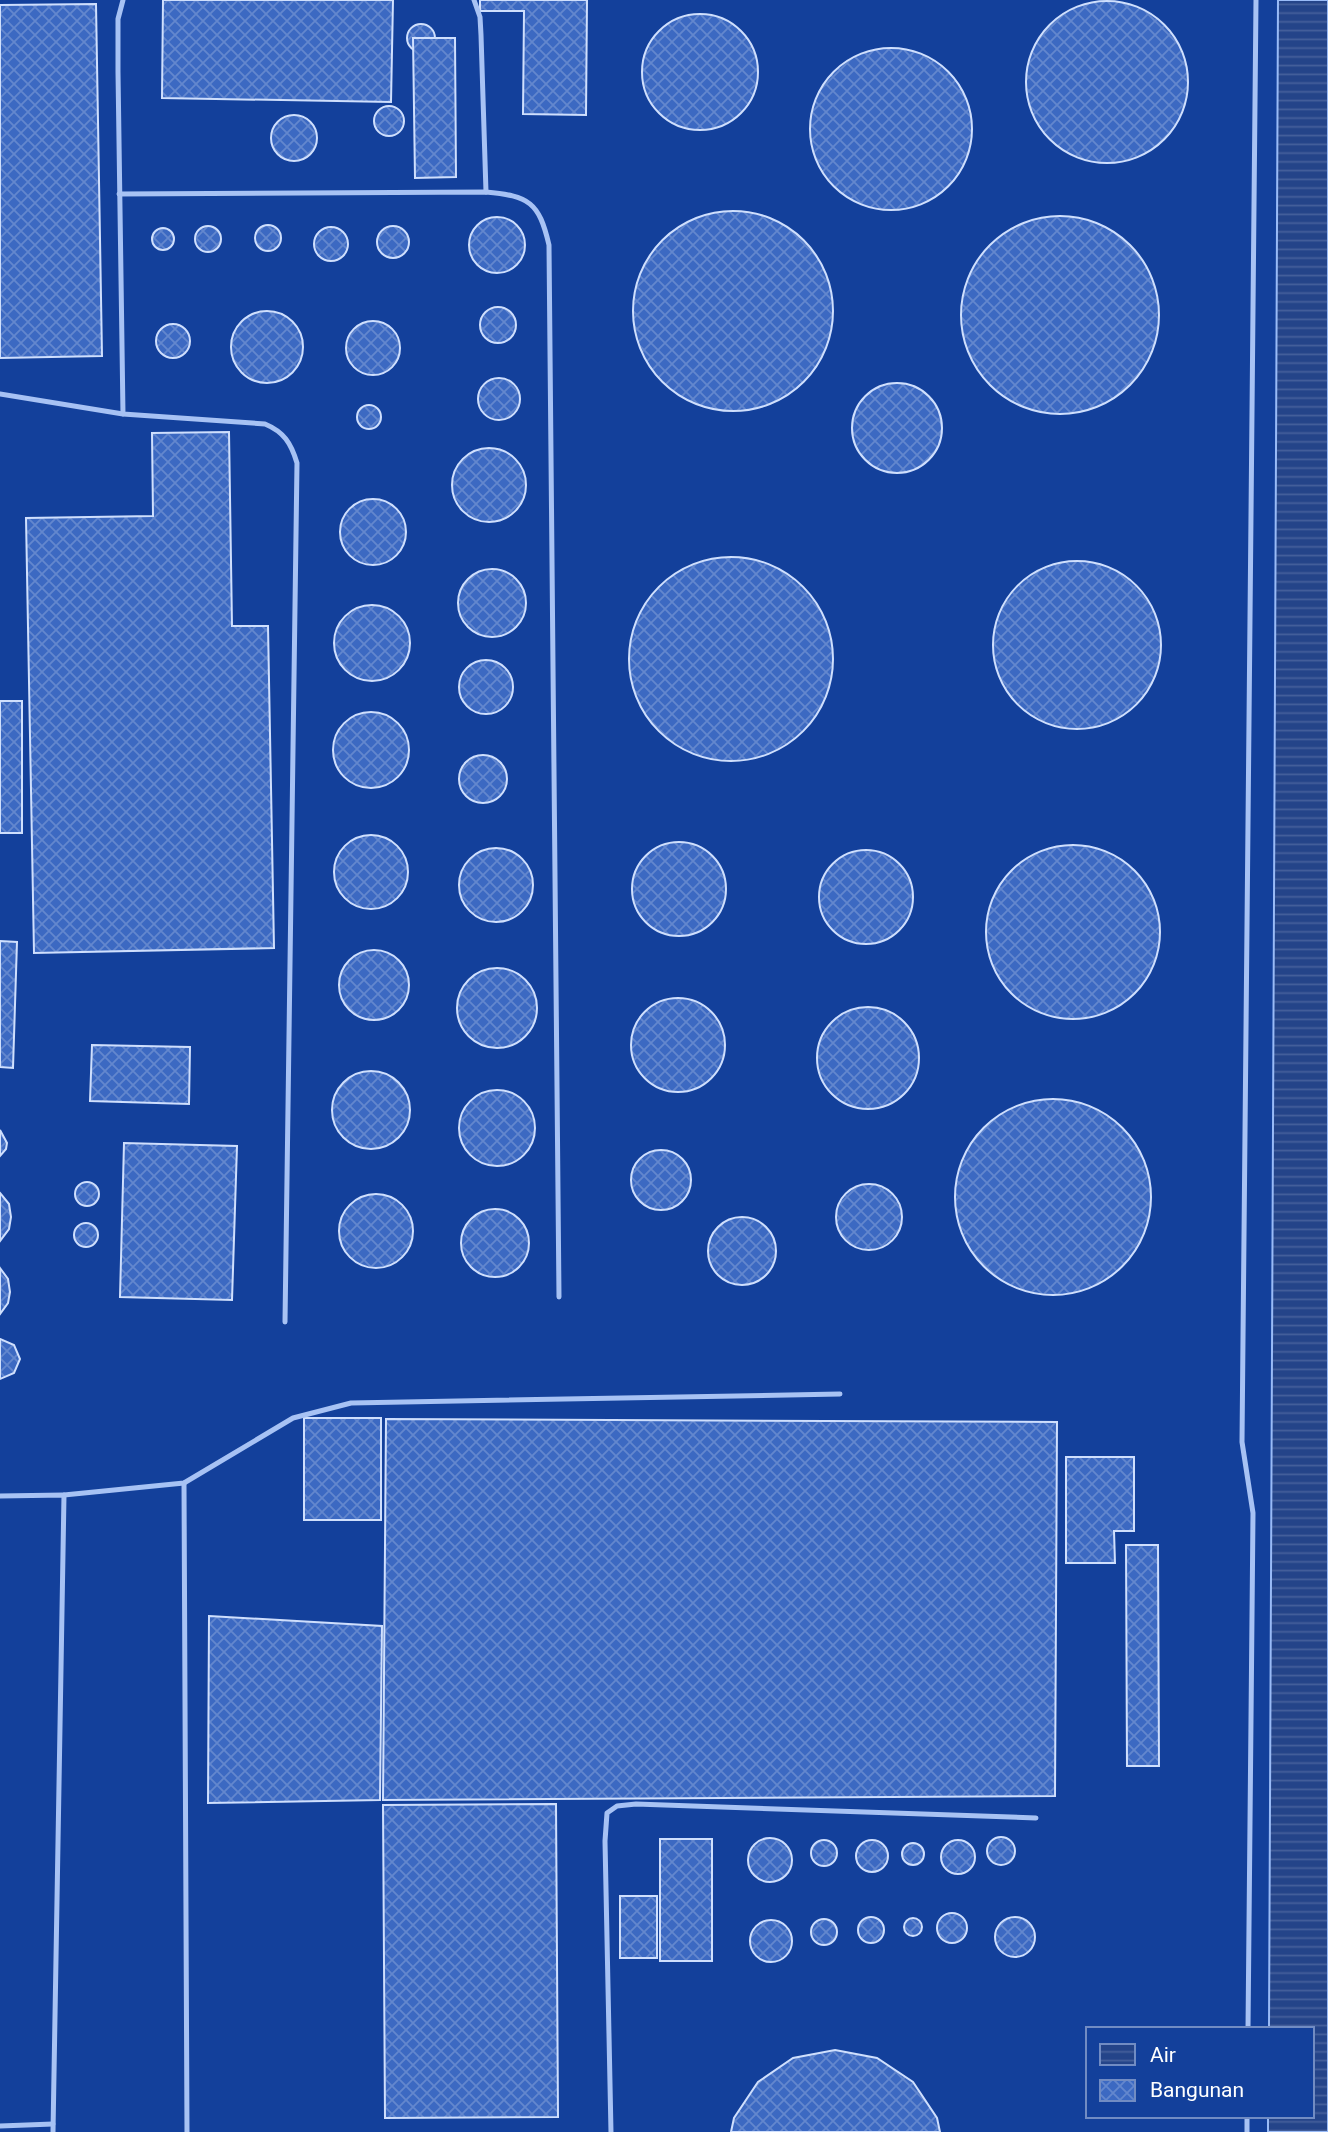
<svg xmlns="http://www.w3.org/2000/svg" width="1328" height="2132" font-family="Roboto,sans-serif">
	<defs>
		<pattern id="water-rules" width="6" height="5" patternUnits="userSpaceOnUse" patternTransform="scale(1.75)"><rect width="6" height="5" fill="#244489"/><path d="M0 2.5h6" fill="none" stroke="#45609b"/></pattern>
		<pattern id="building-cross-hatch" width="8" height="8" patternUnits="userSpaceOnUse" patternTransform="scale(1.75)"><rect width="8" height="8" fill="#3c69c2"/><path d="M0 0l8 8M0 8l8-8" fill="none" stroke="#6387ce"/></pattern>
	</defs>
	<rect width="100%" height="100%" fill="#13409b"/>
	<path fill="url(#water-rules)" stroke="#99bbf7" stroke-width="2" d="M1278,0H1328V2132H1268V2116H1312V2029H1269Z"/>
	<g fill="url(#building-cross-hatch)" stroke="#cfdffd" stroke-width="2">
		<path d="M163,0H393L391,102L162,98Z"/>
		<path d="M480,0H587L586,115L523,114L524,11H480Z"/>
		<circle cx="1107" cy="82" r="81"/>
		<path d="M96,4L102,356L0,358V5Z"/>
		<circle cx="700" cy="72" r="58"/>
		<circle cx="421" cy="38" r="14"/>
		<path d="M413,38H455L456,177L415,178Z"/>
		<circle cx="891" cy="129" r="81"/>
		<circle cx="389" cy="121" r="15"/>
		<circle cx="294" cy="138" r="23"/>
		<circle cx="733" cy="311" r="100"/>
		<circle cx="1060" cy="315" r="99"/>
		<circle cx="497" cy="245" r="28"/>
		<circle cx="268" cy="238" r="13"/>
		<circle cx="208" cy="239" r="13"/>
		<circle cx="393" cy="242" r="16"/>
		<circle cx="331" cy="244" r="17"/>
		<circle cx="163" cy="239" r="11"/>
		<circle cx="498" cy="325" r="18"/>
		<circle cx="267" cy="347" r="36"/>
		<circle cx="373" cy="348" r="27"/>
		<circle cx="173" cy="341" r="17"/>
		<circle cx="499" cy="399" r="21"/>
		<circle cx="897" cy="428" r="45"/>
		<circle cx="369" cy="417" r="12"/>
		<path d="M229,432L232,626H268L274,948L34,953L26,518L153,516L152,433Z"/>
		<circle cx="489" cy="485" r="37"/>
		<circle cx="373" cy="532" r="33"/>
		<circle cx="731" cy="659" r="102"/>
		<circle cx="1077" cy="645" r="84"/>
		<circle cx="492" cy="603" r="34"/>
		<circle cx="372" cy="643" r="38"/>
		<circle cx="486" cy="687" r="27"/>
		<rect x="0" y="701" width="22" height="132"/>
		<circle cx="371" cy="750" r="38"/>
		<circle cx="483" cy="779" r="24"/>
		<circle cx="371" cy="872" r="37"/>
		<circle cx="679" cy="889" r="47"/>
		<circle cx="1073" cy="932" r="87"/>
		<circle cx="496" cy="885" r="37"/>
		<circle cx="866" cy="897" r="47"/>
		<path d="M0,941L17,942L13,1068L0,1067Z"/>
		<circle cx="374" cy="985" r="35"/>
		<circle cx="497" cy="1008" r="40"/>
		<circle cx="678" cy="1045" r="47"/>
		<circle cx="868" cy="1058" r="51"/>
		<path d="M92,1045L190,1047L189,1104L90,1101Z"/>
		<circle cx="371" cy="1110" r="39"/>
		<circle cx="497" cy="1128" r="38"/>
		<circle cx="1053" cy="1197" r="98"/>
		<path d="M0,1130L7,1143L6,1149L0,1156Z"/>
		<path d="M124,1143L237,1146L232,1300L120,1297Z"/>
		<circle cx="661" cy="1180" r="30"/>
		<circle cx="87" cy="1194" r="12"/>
		<circle cx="869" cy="1217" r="33"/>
		<path d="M0,1193L9,1204L11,1217L9,1229L0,1241Z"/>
		<circle cx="376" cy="1231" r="37"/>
		<circle cx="495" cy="1243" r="34"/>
		<circle cx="742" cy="1251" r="34"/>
		<circle cx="86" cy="1235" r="12"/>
		<path d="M0,1268L8,1279L10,1292L8,1303L0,1314Z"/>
		<path d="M0,1339L14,1345L20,1359L14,1373L0,1379Z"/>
		<rect x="304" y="1418" width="77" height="102"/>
		<path d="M386,1419L1057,1422L1055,1796L383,1800Z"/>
		<path d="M1066,1457H1134V1531H1114L1115,1563H1066Z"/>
		<path d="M1126,1545H1158L1159,1766H1127Z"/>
		<path d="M209,1616L382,1626L380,1800L208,1803Z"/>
		<path d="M556,1804L558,2117L385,2118L383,1805Z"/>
		<circle cx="1001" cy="1851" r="14"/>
		<circle cx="770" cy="1860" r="22"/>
		<rect x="660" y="1839" width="52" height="122"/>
		<circle cx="958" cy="1857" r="17"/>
		<circle cx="872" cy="1856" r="16"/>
		<circle cx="824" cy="1853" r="13"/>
		<circle cx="913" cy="1854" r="11"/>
		<rect x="620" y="1896" width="37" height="62"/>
		<circle cx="952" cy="1928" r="15"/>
		<circle cx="1015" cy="1937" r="20"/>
		<circle cx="871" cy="1930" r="13"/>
		<circle cx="913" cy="1927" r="9"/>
		<circle cx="824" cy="1932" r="13"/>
		<circle cx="771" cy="1941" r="21"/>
		<path d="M835,2050L877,2058L913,2082L937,2118L940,2132H731L734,2118L758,2082L793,2058Z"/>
	</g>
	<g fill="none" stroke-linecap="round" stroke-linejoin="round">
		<g stroke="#a7c2f4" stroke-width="5">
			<path d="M474,0L480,17L481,35L486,192"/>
			<path d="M119,194L486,192C529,196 539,202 549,245L559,1297"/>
			<path d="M0,394L123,414L265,424C284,432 291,443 297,463L285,1322"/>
			<path d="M123,414L118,72V19L123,0"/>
			<path d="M184,1483L187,2132"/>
			<path d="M64,1495L184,1483L293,1418L351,1403L840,1394"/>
			<path d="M0,1496L64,1495L53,2132"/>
			<path d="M1248,2029L1253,1513L1242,1442L1256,0"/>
			<path d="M0,2126L53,2124"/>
			<path d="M611,2132L605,1841L607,1813L617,1806L636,1804L1036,1818"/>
			<path d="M1247,2132V2116"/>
		</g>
	</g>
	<rect x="1086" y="2027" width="228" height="91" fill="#13409b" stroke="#718cc3" stroke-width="2"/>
	<rect x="1100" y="2044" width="35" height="21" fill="url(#water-rules)" stroke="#718cc3" stroke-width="2"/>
	<text x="1150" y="2062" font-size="21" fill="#ffffff">Air</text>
	<rect x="1100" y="2080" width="35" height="21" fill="url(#building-cross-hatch)" stroke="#718cc3" stroke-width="2"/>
	<text x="1150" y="2097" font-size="21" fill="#ffffff">Bangunan</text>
</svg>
